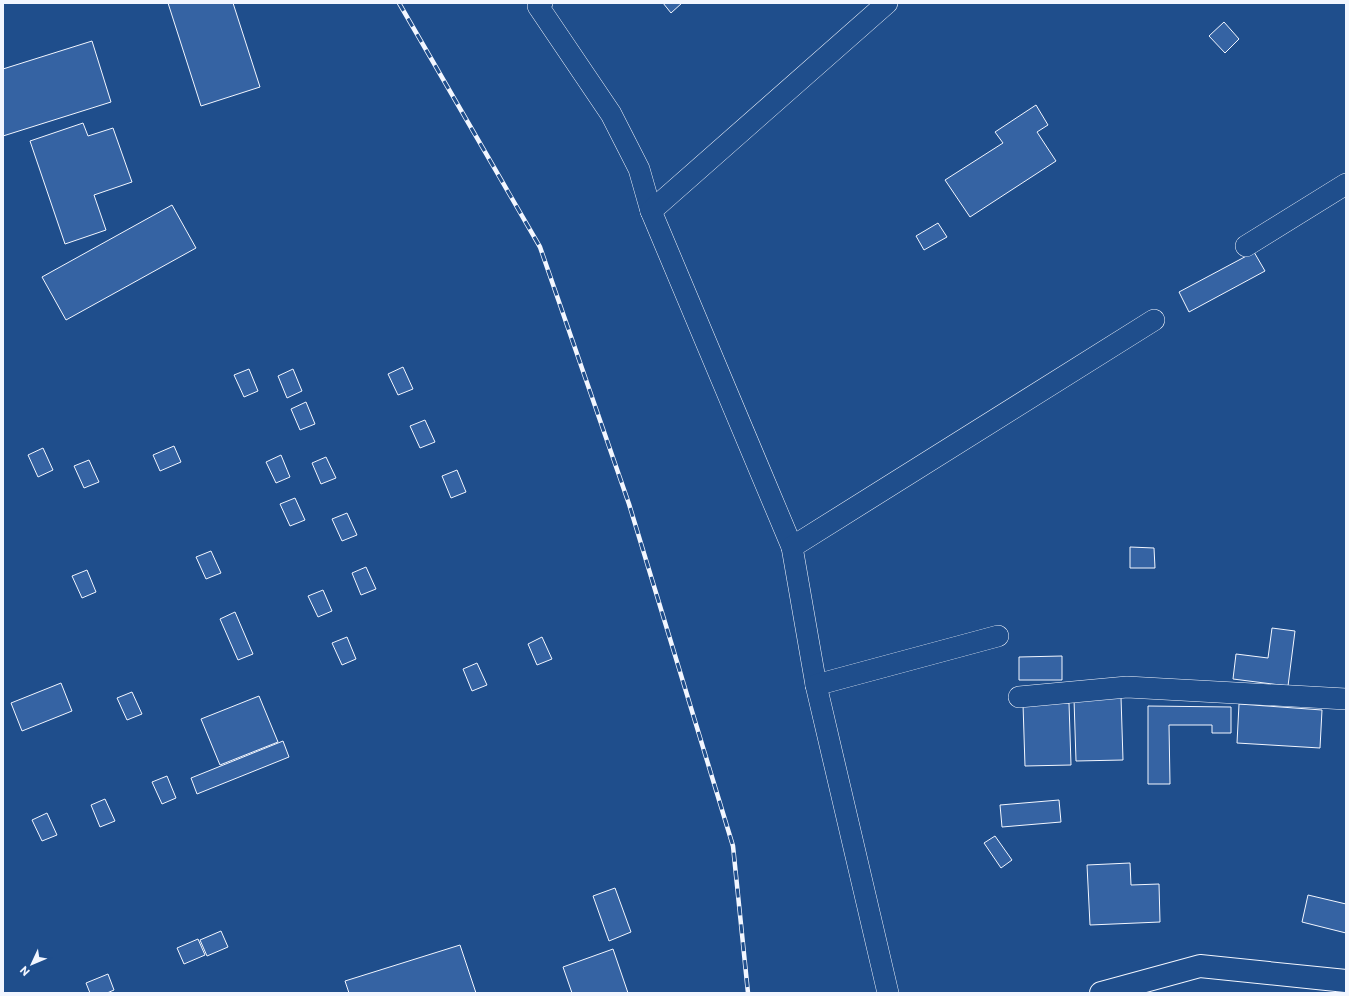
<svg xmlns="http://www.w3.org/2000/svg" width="1349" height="996" font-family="Commissioner,sans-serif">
	<rect width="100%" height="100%" fill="#1f4e8c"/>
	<g fill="#3563a3" stroke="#f2f6ff">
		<path d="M168,3H233L260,87L201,106Z"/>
		<path d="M663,3H682L671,13Z"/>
		<path d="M1224,22L1239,39L1225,53L1209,36Z"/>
		<path d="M92,41L111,102L3,136V69Z"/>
		<path d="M1036,105L1048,125L1037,132L1056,161L970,217L945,180L1003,143L995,132Z"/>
		<path d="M83,123L88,136L113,128L132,182L94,195L106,230L65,244L30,141Z"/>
		<path d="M172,205L196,248L66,320L42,277Z"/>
		<path d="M938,223L947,237L924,250L916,236Z"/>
		<path d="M1254,252L1265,271L1189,312L1179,292Z"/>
		<path d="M403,367L413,389L398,395L388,374Z"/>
		<path d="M249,369L258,391L244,397L234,375Z"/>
		<path d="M293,369L302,391L287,398L278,376Z"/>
		<path d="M306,402L315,424L300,430L291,409Z"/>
		<path d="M425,420L435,442L420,448L410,426Z"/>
		<path d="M174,446L181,462L160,471L153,455Z"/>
		<path d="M43,448L53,470L38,477L28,455Z"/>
		<path d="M281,455L290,477L276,483L266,462Z"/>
		<path d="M326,457L336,478L321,484L312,463Z"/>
		<path d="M89,460L99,482L84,488L74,466Z"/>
		<path d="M457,470L466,492L451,498L442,476Z"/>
		<path d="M295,498L305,520L290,526L280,504Z"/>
		<path d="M347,513L357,535L342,541L332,519Z"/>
		<path d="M1130,547L1154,548L1155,568H1130Z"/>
		<path d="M211,551L221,573L206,579L196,557Z"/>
		<path d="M366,567L376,589L361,595L352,573Z"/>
		<path d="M87,570L96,592L82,598L72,576Z"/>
		<path d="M323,590L332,611L318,617L308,596Z"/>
		<path d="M235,612L253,654L238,660L220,619Z"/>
		<path d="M1272,628L1295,631L1288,686L1233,679L1236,654L1268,658Z"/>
		<path d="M347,637L356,659L342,665L332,643Z"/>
		<path d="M542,637L552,659L537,665L528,644Z"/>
		<path d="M1062,656V680H1019V657Z"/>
		<path d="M477,663L487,685L472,691L463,669Z"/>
		<path d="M61,683L72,711L22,731L11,703Z"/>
		<path d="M132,692L142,714L127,720L117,698Z"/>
		<path d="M259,696L278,742L220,765L201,719Z"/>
		<path d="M1121,697L1123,760L1076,761L1074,699Z"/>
		<path d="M1069,703L1071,765L1025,766L1023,704Z"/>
		<path d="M1239,704L1322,710L1320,748L1237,743Z"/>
		<path d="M1148,706L1231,707V733H1212V725H1169L1170,784H1148Z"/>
		<path d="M283,741L289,757L197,794L191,778Z"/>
		<path d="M167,776L176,798L162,804L152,782Z"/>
		<path d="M105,799L115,821L100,827L91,805Z"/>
		<path d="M1059,800L1061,822L1002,827L1000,805Z"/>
		<path d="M47,813L57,835L42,841L32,820Z"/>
		<path d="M995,836L1012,860L1001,868L984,843Z"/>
		<path d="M1130,863L1131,885L1159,884L1160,922L1090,925L1087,865Z"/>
		<path d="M615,888L631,932L609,941L593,896Z"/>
		<path d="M1308,895L1346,904V933L1302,922Z"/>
		<path d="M221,931L228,947L207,956L200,940Z"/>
		<path d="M198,939L205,955L184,964L177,948Z"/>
		<path d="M460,945L476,993H349L345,981Z"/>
		<path d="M613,949L628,993H572L563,967Z"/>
		<path d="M108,974L114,990L107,993H90L86,983Z"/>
	</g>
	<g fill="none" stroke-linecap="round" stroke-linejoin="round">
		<defs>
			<g id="street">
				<path d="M542,3L538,6L611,114L639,169L651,211"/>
				<path d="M1246,246L1346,184"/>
				<path d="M792,547L651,211L887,3"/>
				<path d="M816,685L792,547L1154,320"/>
				<path d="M1019,697L1127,687L1346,699"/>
				<path d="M888,993L816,685L998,636"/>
			</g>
			<path id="secondary" d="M1101,993L1200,966L1346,981"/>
		</defs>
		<use href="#street" stroke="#f2f6ff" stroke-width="22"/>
		<use href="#secondary" stroke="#f2f6ff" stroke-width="24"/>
		<use href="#street" stroke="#1f4e8c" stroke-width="21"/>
		<use href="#secondary" stroke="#1f4e8c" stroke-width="22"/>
		<defs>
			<path id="rail" d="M399,3L540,247L629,504L733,846L748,993"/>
		</defs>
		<use href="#rail" stroke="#f2f6ff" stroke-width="4.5"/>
		<use href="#rail" stroke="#1f4e8c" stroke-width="3" stroke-dasharray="9" stroke-linecap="butt"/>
	</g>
	<rect width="1349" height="996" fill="none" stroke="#f2f6ff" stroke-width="8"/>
	<g transform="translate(32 964) rotate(226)" stroke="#1f4e8c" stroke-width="3" paint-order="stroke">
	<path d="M0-3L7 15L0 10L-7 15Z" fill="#f2f6ff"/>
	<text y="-6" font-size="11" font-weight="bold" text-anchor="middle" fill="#f2f6ff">N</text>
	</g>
</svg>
